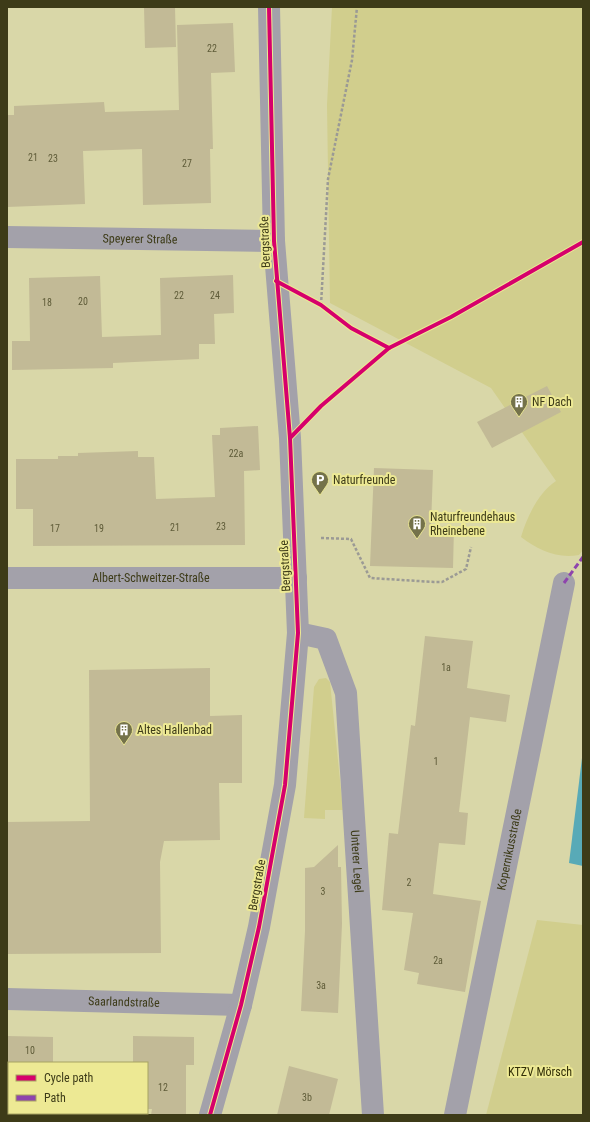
<svg xmlns="http://www.w3.org/2000/svg" width="590" height="1122" font-family="'Roboto Condensed',sans-serif">
	<rect width="100%" height="100%" fill="#d9d7a8"/>
	<g fill="#d1ce8d">
		<path d="M332,7H583V550L579,555C557,559 538,550 521,537C527,517 538,493 556,481L491,388L330,303L327,105Z"/>
		<path d="M326,678L330,682L343,810H325V819L304,818L314,687L319,679Z"/>
		<path d="M537,920L583,925V1115H486Z"/>
	</g>
	<path fill="#58aab7" d="M583,750V866L569,863Z"/>
	<g fill="#c2ba96">
		<path d="M144,7H175L176,47L145,48Z"/>
		<path d="M233,23L235,72L211,73L213,149H210L211,203L143,205L142,149L83,151L85,204L7,207V115H14V106L104,102L105,112L179,110L177,25Z"/>
		<path d="M233,275L234,313L214,314L215,344H199V359L113,363V368L12,370V341H30L29,278L100,276L102,337L161,335L160,278Z"/>
		<path d="M547,386L561,412L492,448L477,422Z"/>
		<path d="M258,426L260,470L244,471L245,545L33,546V509H16V459H58V456H78V453L138,451V457H154L156,499L215,497L212,435H220V428Z"/>
		<path d="M374,468L433,470L431,526L454,527L453,568L370,566Z"/>
		<path d="M425,636L473,641L467,688L510,695L506,722L470,717L459,812L468,813L465,845L439,843L433,894L481,901L465,992L417,984L419,973L404,970L413,913L382,910L389,833L398,834L411,725L415,726Z"/>
		<path d="M210,668V716L242,715V783H219L220,840L164,841L160,862L161,953L7,954V822L90,821L89,670Z"/>
		<path d="M338,845V867H341L342,924L338,1013L301,1011L305,931V868L314,867Z"/>
		<path d="M7,1036L53,1037V1063H7Z"/>
		<path d="M133,1036L194,1037V1065H186V1115H151L152,1109H147V1063H133Z"/>
		<path d="M289,1066L338,1079L329,1115H277Z"/>
	</g>
	<g fill="none" stroke-linecap="round" stroke-linejoin="round">
		<g stroke="#9b9a95" stroke-width="2.5" stroke-dasharray="3 2" stroke-linecap="butt">
			<path d="M321,305L328,179L352,60L357,7"/>
			<path d="M321,538L351,539L370,578L434,582H442L466,569L471,547"/>
		</g>
		<g stroke="#a3a1aa" stroke-width="22">
			<path id="s1" d="M7,237L274,241"/>
			<path id="s2" d="M7,578H296"/>
			<path id="s3" d="M298,633L326,639L346,693L373,1115"/>
			<path id="s4" d="M7,999L241,1005"/>
			<path d="M210,1115L241,1005L259,927L285,785L298,633L290,438L274,241L269,7"/>
			<path id="s5" d="M455,1115L564,583"/>
		</g>
		<path stroke="#8e44ad" stroke-width="3" stroke-dasharray="6 3" stroke-linecap="butt" d="M564,583L583,557"/>
		<defs>
			<g id="cycleway">
				<path d="M276,281L321,305L351,328L389,348"/>
				<path d="M290,438L321,406L389,348L451,317L583,242"/>
				<path d="M210,1115L241,1005L259,927L285,785L298,633L290,438L274,241L269,7"/>
			</g>
		</defs>
		<use href="#cycleway" stroke="#ede994" stroke-width="6"/>
		<use href="#cycleway" stroke="#d6006c" stroke-width="4"/>
	</g>
	<defs>
		<symbol id="building-pin" viewBox="-11 -11 22 30"><path d="M0 17L-7.5 6A9.5 9.5 0 1 1 7.5 6Z" fill="#74724a" stroke="#ede994"/><path d="M-4-6H4V6H1V3H-1V6H-4ZM-2.5-4.3h1.7v1.8h-1.7ZM.8-4.3h1.7v1.8H.8ZM-2.5-1h1.7V.8h-1.7ZM.8-1h1.7V.8H.8Z" fill="#fff"/></symbol>
		<symbol id="parking-pin" viewBox="-11 -11 22 30"><path d="M0 17L-7.5 6A9.5 9.5 0 1 1 7.5 6Z" fill="#74724a" stroke="#ede994"/><path d="M-3.5-5.5H1a3.5 3.5 0 0 1 0 7H-1V5.5H-3.5ZM-1-3.4V-.6H.8a1.4 1.4 0 0 0 0-2.8Z" fill="#fff"/></symbol>
	</defs>
	<g fill-rule="evenodd">
		<use href="#building-pin" x="509" y="392" width="20" height="27"/>
		<use href="#parking-pin" x="310" y="470" width="20" height="27"/>
		<use href="#building-pin" x="407" y="514" width="20" height="27"/>
		<use href="#building-pin" x="114" y="720" width="20" height="27"/>
	</g>
	<g text-anchor="middle" dominant-baseline="central" stroke-width="4" stroke-linejoin="round" paint-order="stroke">
		<g font-size="10" fill="#5e5b38">
			<text x="212" y="48">22</text>
			<text x="33" y="157">21</text>
			<text x="53" y="158">23</text>
			<text x="187" y="163">27</text>
			<text x="179" y="295">22</text>
			<text x="215" y="295">24</text>
			<text x="83" y="301">20</text>
			<text x="47" y="302">18</text>
			<text x="236" y="453">22a</text>
			<text x="221" y="526">23</text>
			<text x="175" y="527">21</text>
			<text x="55" y="528">17</text>
			<text x="99" y="528">19</text>
			<text x="446" y="667">1a</text>
			<text x="436" y="761">1</text>
			<text x="409" y="882">2</text>
			<text x="323" y="891">3</text>
			<text x="438" y="960">2a</text>
			<text x="321" y="985">3a</text>
			<text x="30" y="1050">10</text>
			<text x="163" y="1087">12</text>
			<text x="307" y="1097">3b</text>
		</g>
		<g font-size="12" fill="#3d3b18" stroke="#ede994">
			<text stroke="none"><textPath href="#s1" startOffset="133">Speyerer Straße</textPath></text>
			<text transform="translate(265 242) rotate(-92)">Bergstraße</text>
			<text transform="translate(285 566) rotate(-93)">Bergstraße</text>
			<text stroke="none"><textPath href="#s2" startOffset="144">Albert-Schweitzer-Straße</textPath></text>
			<text stroke="none"><textPath href="#s5" startOffset="271">Kopernikusstraße</textPath></text>
			<text stroke="none"><textPath href="#s3" startOffset="255">Unterer Legel</textPath></text>
			<text transform="translate(257 885) rotate(-80)">Bergstraße</text>
			<text stroke="none"><textPath href="#s4" startOffset="117">Saarlandstraße</textPath></text>
		</g>
		<g font-size="12" fill="#3d3b18" stroke="#ede994" text-anchor="start">
			<text x="532" y="402">NF Dach</text>
			<text x="333" y="480">Naturfreunde</text>
			<text x="430" y="517">Naturfreundehaus<tspan x="430" dy="14">Rheinebene</tspan></text>
			<text x="137" y="730">Altes Hallenbad</text>
		</g>
		<g font-size="12" fill="#322f07" stroke="#ede994">
			<text x="540" y="1072">KTZV Mörsch</text>
		</g>
	</g>
	<rect width="590" height="1122" fill="none" stroke="#3d3b18" stroke-width="16"/>
	<rect x="8" y="1062" width="140" height="52" fill="#ede994" stroke="#a7a362"/>
	<rect x="16" y="1075" width="20" height="6" fill="#d6006c" stroke="#a7a362"/>
	<text x="44" y="1082" font-size="12" fill="#3d3b18">Cycle path</text>
	<rect x="16" y="1095" width="20" height="6" fill="#8e44ad" stroke="#a7a362"/>
	<text x="44" y="1102" font-size="12" fill="#3d3b18">Path</text>
</svg>
